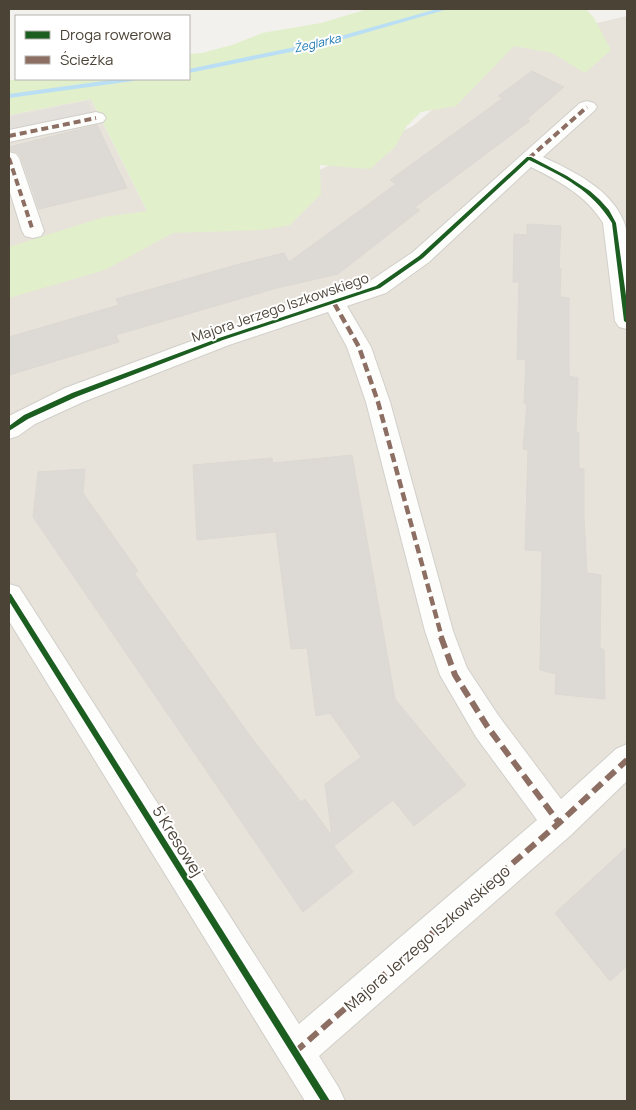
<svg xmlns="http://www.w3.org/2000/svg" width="636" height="1110" font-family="Manrope,sans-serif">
	<rect width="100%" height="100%" fill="#f3f1ed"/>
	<path fill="#e8e3da" d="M627,16V1101H9V115L91,99L147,211L313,173L413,126L511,43Z"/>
	<path fill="#e1efcb" d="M368,9H586L594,18L611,50L585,73L552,53L514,46L456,106L421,112L406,127L395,147L370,169L320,165L321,194L290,225L262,230L173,233L105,270L9,298V247L104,217L147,211L91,99L9,115V80L189,79V54L202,53L232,45L262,33L321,23Z"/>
	<path fill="#e3e0dc" d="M87,101L92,113L9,130V117Z"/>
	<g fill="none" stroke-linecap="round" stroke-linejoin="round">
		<g fill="#badff5" fill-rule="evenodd">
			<path d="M437,9H448L320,46L189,73V69L319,42Z"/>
			<path d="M118,79H137L133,81L9,98V94Z"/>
		</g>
	</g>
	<g fill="#dddad5" stroke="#dcd8d2">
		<path d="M532,71L564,87L527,119L530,121L415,207L420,210L338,274L277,288L116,335L119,342L9,375V337L119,305L116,299L236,265L284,253L289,262L396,184L390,180L503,98L498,96Z"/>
		<path d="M97,125L127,188L39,209L21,157L17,152L9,150V147Z"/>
		<path d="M527,224L561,226L559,268L561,269L560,297L569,298V376L578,378L576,432L579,433V468L584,469V518L587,573L601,575L600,648L604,650L605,699L555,694L556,674L540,670L542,551L525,550L528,450L523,449L527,404L524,403L526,360L517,359L519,282H513L514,234L527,235Z"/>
		<path d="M352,455L395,699L466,785L414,826L393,800L334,846L353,872L303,912L33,517L38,472L85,469L83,493L138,571L134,573L245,729L301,802L305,799L332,836L325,784L361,757L330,713L316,716L307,648L291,649L276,532L197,540L193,465L272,458L273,463Z"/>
		<path d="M627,847V966L610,981L555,913Z"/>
	</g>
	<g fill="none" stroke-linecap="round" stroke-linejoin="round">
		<defs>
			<g id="street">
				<path d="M587,101L594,103L597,107L594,111L543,157C573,171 611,189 624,222C632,242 627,305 627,329L619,327L615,321L603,223C587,196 559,181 531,167L429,262L386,293L347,306L371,347L390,402L453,631L467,668L498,715L561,799L616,749L627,744V781L571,835L319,1056L339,1088L345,1101H305L9,621V584L19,587L299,1024L537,820L476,737L440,675L425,631L366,402L347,347L328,312L229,345L83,402L35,424L18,436L9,439V416L65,388L213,333L370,281L413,252L580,103Z"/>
				<path d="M96,112L103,114L106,118L103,122L9,142V130Z"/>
				<path d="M9,152L16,154L19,158L44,231L41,236L33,238L25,236L22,231L9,189Z"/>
			</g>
		</defs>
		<use href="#street" stroke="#d1cfca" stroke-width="2"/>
		<use href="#street" fill="#fdfdfc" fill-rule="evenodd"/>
		<g stroke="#8d6e63" stroke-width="4" stroke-dasharray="7 4" stroke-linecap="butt">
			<path d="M9,136L96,118"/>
			<path d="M9,158L33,231"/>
			<path d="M529,158L587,107"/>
		</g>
		<path stroke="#8d6e63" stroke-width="4.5" stroke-dasharray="9 4.5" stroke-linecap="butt" d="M334,303L359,347L378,402L442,638"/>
		<g stroke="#8d6e63" stroke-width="6" stroke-dasharray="12 6" stroke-linecap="butt">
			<path d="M441,637L455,675L487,726L559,823"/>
			<path d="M295,1052L559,823L627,760"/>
		</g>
		<defs>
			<g id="cycleway">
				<path d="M527,157H531L567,176L590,191L600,200L609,210L616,223L627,303V323L624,321L612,223C592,190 562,176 529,160L423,258L380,288L223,340L76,397L28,419L9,431V426L24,415L72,393L219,338L376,286L419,256Z"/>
				<path d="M9,593L11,594L330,1101H321L9,601Z"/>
			</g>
		</defs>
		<use href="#cycleway" stroke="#fff" stroke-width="3"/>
		<use href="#cycleway" fill="#1b5e20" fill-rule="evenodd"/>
	</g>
	<g text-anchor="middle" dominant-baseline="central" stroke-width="4" stroke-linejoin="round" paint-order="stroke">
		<g font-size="12" font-style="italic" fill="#2079b3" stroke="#fff">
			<text transform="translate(317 43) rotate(-13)">Żeglarka</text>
		</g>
		<g font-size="14" fill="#4c4337" stroke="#fff">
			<text transform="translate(280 307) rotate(-19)">Majora Jerzego Iszkowskiego</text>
		</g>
		<g font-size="16" fill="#4c4337" stroke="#fff">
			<text transform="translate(178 841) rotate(58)">5 Kresowej</text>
			<text transform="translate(427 938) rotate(-41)">Majora Jerzego Iszkowskiego</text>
		</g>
	</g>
	<rect width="636" height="1110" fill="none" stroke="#4c4337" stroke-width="20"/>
	<rect x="15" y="15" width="175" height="65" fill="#ffffff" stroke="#b7b4af"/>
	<rect x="25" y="31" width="25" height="8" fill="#1b5e20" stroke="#b7b4af"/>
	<text x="60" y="40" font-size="15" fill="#4c4337">Droga rowerowa</text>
	<rect x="25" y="56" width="25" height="8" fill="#8d6e63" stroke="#b7b4af"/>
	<text x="60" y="65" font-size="15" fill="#4c4337">Ścieżka</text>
</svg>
